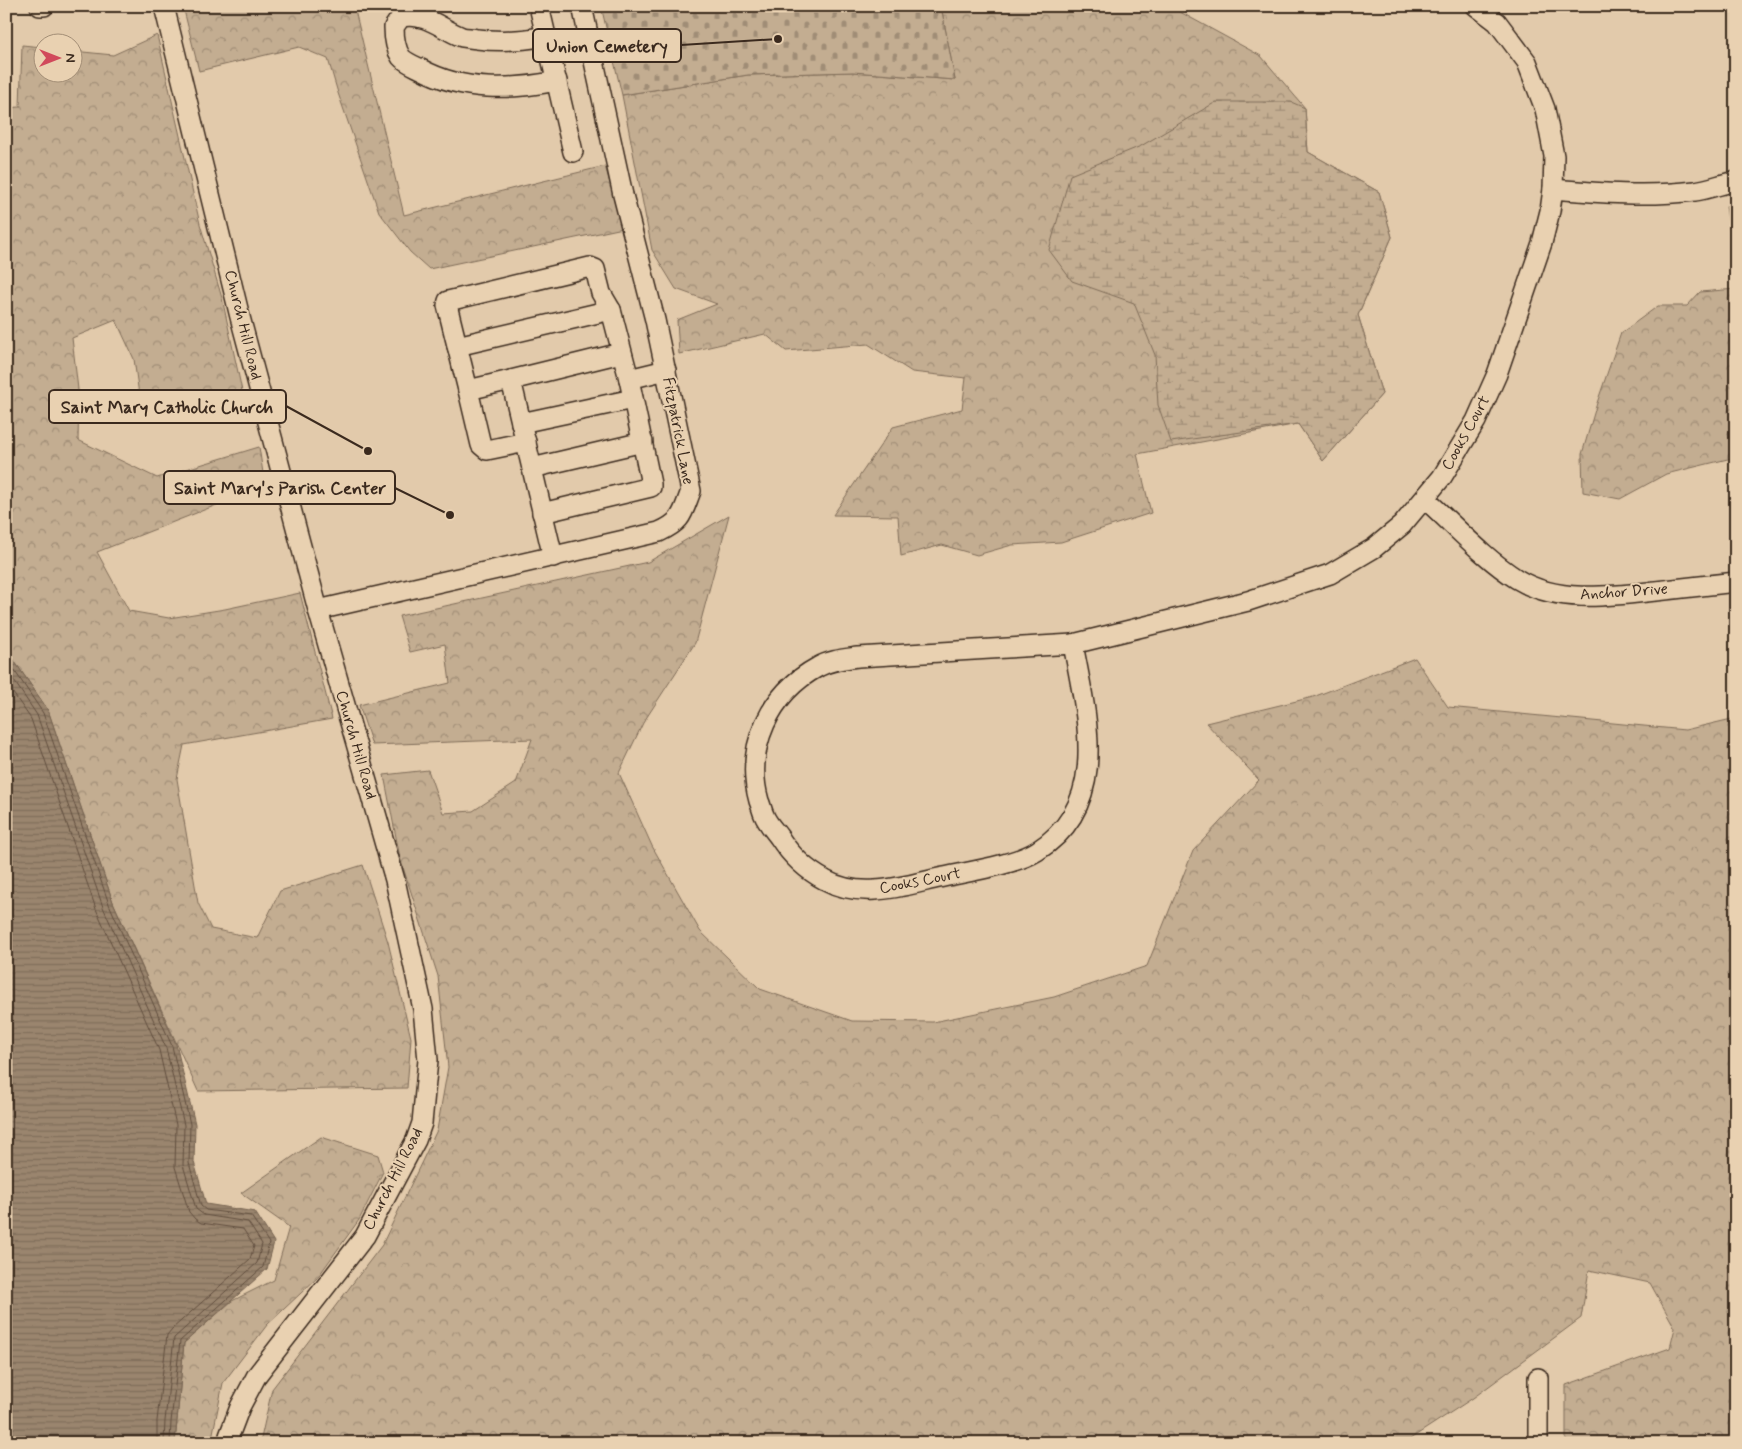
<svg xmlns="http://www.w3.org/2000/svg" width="1742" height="1449" font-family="Mynerve,sans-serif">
	<defs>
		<pattern id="forest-crowns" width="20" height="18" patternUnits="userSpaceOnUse" patternTransform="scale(1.25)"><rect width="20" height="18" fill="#c3ad91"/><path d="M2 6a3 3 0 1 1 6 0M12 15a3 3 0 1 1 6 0" fill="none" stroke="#a08d76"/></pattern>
		<pattern id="wetland-marsh" width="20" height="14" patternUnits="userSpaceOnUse" patternTransform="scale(1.25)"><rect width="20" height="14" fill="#c3ad91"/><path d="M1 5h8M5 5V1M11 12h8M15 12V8" fill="none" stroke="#a08d76"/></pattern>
		<pattern id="cemetery-stones" width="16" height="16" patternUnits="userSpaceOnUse" patternTransform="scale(1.25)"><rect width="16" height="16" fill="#c3ad91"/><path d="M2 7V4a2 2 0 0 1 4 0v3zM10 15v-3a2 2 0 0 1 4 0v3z" fill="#a08d76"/></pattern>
		<pattern id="water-rules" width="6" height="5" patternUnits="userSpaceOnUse" patternTransform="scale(1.25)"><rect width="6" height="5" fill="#9a856e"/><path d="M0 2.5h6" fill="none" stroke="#7f6d5a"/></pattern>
	</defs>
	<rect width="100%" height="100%" fill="#e2caab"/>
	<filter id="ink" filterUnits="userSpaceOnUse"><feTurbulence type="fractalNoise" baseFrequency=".02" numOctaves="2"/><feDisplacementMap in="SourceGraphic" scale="10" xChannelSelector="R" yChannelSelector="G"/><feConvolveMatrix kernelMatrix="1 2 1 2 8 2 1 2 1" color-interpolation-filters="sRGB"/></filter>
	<g filter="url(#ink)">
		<g fill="url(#forest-crowns)" stroke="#7f6c58">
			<path d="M183,6H354L404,215L605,166L623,228L429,269L410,252L379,212L338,93L328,59L299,47L199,71Z"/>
			<path d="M941,6H1169L1261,56L1305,108L1308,152L1379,192L1392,237L1358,315L1382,394L1323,461L1298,424L1137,454L1151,513L1061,542L1012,545L977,555L942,545L901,556L898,516L833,515L893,427L962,409L966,378L912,372L868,344L786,351L765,334L679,354L677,320L717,304L676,289L652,250L622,95L748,75L853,72L955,80Z"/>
			<path d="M157,35L200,224L222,298L242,391L188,424L186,398L140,402L134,359L116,320L72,338L79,398L78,440L157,478L259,447L265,486L97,552L129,611L169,618L225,609L300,593L332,719L184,745L177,779L198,903L211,929L257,938L280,891L363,865L388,942L411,1038L407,1088L198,1091L113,902L48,710L6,649V108L20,107L22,45L42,47V72H72L73,51L113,55Z"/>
			<path d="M1736,200V277L1726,206Z"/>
			<path d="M1736,289V457L1666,474L1620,499L1583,492L1582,454L1597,403L1621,333L1658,306H1687L1700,292Z"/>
			<path d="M729,515L695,643L643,723L619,773L652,846L700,931L760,989L852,1021L933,1022L1054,997L1147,966L1193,851L1259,780L1206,723L1313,697L1415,658L1448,707L1685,730L1736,718V1443H1566V1385L1670,1348L1675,1328L1650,1283L1589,1270L1581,1318L1473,1398L1410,1439H1327L1315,1443H260L272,1389L382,1245L437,1130L448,1067L438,976L400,858L384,775L428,770L443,813L473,811L516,783L532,739L372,745L359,705L450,683L445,644L410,652L399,616L648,562Z"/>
			<path d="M321,1137L378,1155L383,1172L359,1220L317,1278L267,1325L223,1383L211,1443H175L184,1343L232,1301L274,1280L289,1227L241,1193Z"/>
		</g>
		<path fill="url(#wetland-marsh)" stroke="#7f6c58" d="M1216,102H1291L1305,108L1308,152L1379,192L1392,237L1358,315L1382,394L1323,461L1298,424L1171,442L1158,405L1155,355L1134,303L1072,281L1049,250L1070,175L1141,146Z"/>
		<path fill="url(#cemetery-stones)" stroke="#7f6c58" d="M601,6H941L955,80L853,72L748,75L622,95Z"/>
		<path fill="url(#water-rules)" stroke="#74614e" d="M6,649L48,710L113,902L176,1044L195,1124L194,1162L206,1204L255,1212L274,1242L267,1269L184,1343L175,1443H6Z"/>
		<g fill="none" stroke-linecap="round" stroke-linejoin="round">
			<g stroke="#614e3e" stroke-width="1">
				<path d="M6,658L43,713L109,904L172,1046L190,1124L189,1163L201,1206L206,1210L251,1216L269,1243L263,1267L180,1341L171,1422L170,1443"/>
				<path d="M6,669L37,715L103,907L166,1048L184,1125L183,1165L196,1209L204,1215L248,1222L262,1244L257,1263L174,1338L165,1421L164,1443"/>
				<path d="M6,683L31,719L96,909L159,1050L176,1125L175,1167L189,1212L195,1219L201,1223L243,1229L254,1246L250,1259L172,1329L167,1335L157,1421V1443"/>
			</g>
			<defs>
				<g id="minor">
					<path d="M40,6H44"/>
					<path d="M164,6L240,317L318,610L395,880L423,1009L428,1060L422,1123L416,1140L365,1236L257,1375L240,1407L229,1436V1443"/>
					<path d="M539,6L573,152"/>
					<path d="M546,36C521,41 502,42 477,39C472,38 467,38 462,37C439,28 428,13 401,17L394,27C394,38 395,48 401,57C405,62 415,66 421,69C463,92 511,90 557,81"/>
					<path d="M1553,189C1600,193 1647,197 1695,191C1708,189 1722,184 1736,181"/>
					<path d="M457,346L611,310"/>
					<path d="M511,380L468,390L481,445L487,450L526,442"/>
					<path d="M468,390L447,305L448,301L590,267L595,269L601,293L611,310L629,379"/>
					<path d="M521,423L633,399"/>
					<path d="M532,468L643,442"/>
					<path d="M1425,499C1453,524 1485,559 1517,579C1558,604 1612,596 1656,591C1682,588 1709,585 1736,582"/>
					<path d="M542,513L651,487V484L629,379L666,370"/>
					<path d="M553,557L511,380L621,353"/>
					<path d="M318,610L659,532C683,521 682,514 691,491L655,320L623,195L582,6"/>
					<path d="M1073,644C1086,715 1112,804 1037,851C1015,865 966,872 939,878C903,886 861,900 825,880C806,870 790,854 779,837C774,830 767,823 764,815C762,811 761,805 759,801C744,748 770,693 818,667C830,660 844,659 858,657Z"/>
					<path d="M1073,644L1248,601L1330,574L1374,548L1402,525L1442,477L1476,421L1497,374L1542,243L1550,211L1553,189L1554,156L1545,109L1527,62L1497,22L1476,6"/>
					<path d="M1538,1443V1378"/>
				</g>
			</defs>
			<use href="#minor" stroke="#3b2a1e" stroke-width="22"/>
			<use href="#minor" stroke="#e9d1b1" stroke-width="19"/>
		</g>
	</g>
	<g text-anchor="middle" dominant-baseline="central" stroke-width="4" stroke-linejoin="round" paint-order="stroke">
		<g font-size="16" fill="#3b2a1e" stroke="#e9d1b1">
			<text transform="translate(243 325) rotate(76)">Church Hill Road</text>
			<text transform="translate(678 431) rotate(79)">Fitzpatrick Lane</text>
			<text transform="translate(1466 433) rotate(-61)">Cooks Court</text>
			<text transform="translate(1624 592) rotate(-4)">Anchor Drive</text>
			<text transform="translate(356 745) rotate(74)">Church Hill Road</text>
			<text transform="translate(920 881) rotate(-11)">Cooks Court</text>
			<text transform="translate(393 1179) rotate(-63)">Church Hill Road</text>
		</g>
	</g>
	<path fill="none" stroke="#3b2a1e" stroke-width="2" d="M778 39L681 45M368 451L286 406M450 515L395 488"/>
	<g fill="#3b2a1e" stroke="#e9d1b1" stroke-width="2">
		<circle cx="778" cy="39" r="5"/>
		<circle cx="368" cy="451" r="5"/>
		<circle cx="450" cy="515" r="5"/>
	</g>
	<g fill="#e9d1b1" stroke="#3b2a1e" stroke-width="2">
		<rect x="533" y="29" width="148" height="33" rx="5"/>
		<rect x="49" y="390" width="237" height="33" rx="5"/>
		<rect x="164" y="471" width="231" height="33" rx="5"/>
	</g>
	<g font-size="18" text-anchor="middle" font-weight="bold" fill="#3b2a1e">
		<text x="607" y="52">Union Cemetery</text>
		<text x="167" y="413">Saint Mary Catholic Church</text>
		<text x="280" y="494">Saint Mary's Parish Center</text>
	</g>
	<rect width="1742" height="1449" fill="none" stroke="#e9d1b1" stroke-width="25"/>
	<rect x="12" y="12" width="1717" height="1424" fill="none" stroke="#3b2a1e" stroke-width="2" filter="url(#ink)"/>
	<g transform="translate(58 58) rotate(90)"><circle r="24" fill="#e9d1b1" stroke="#a38e76"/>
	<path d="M0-4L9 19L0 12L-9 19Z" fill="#d1495b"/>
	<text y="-8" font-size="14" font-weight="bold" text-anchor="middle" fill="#3b2a1e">N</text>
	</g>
</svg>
